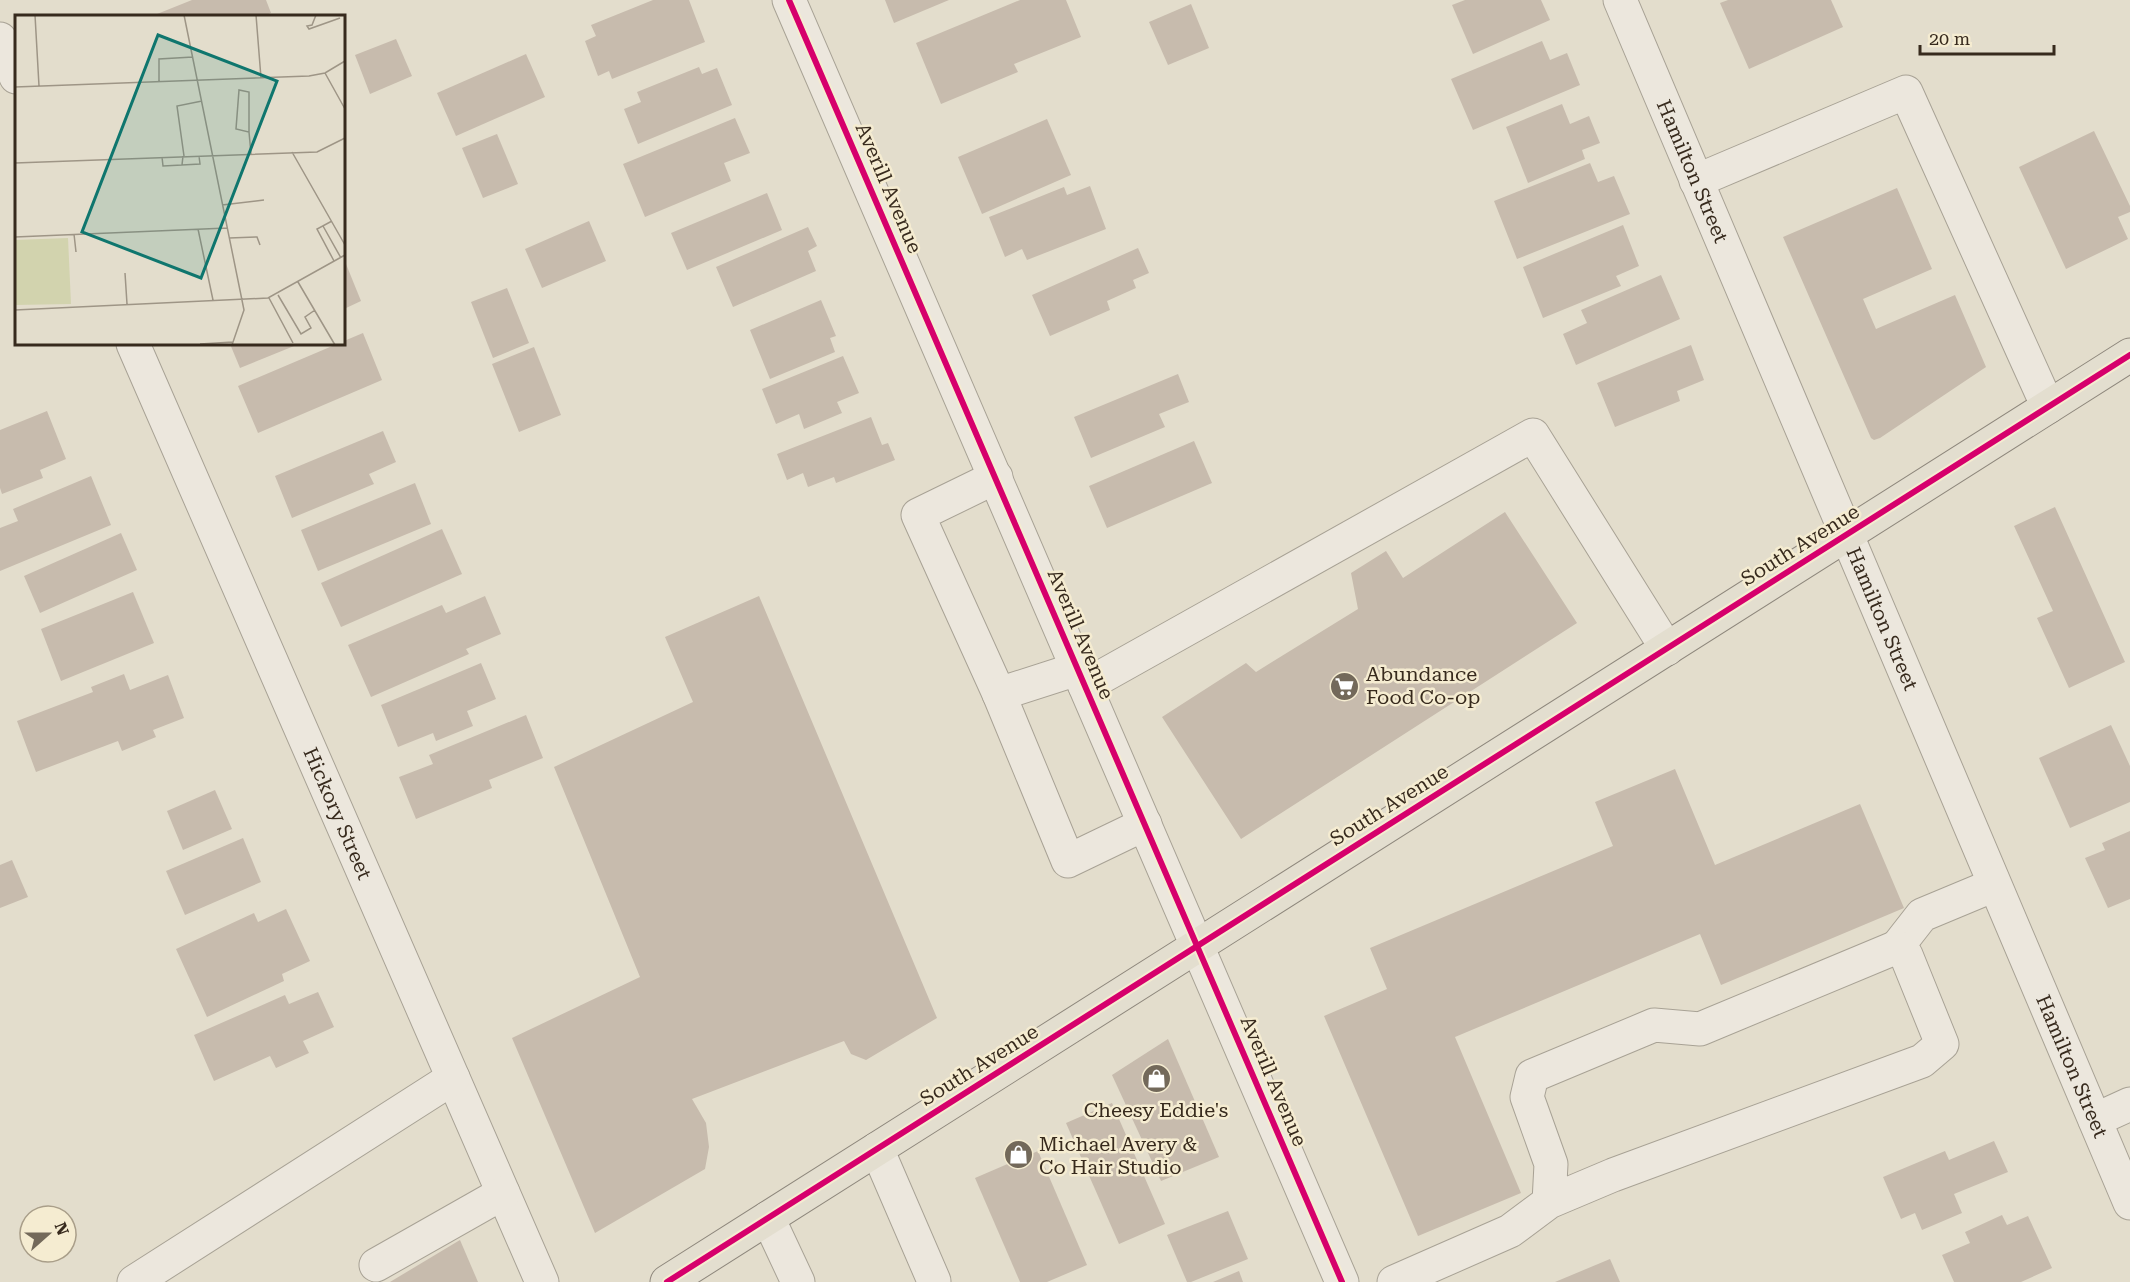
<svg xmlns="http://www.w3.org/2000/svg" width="2130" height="1282" font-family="'Roboto Serif',serif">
	<rect width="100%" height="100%" fill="#e3ddcc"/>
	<g fill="#c7bbad">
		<path d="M192,0H266L271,13L264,16H152Z"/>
		<path d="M653,0H689L705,42L612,79L609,71L598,76L585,41L596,36L591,25Z"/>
		<path d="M885,0H949L894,23Z"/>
		<path d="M1020,0H1066L1081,37L1014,64L1018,72L941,104L916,43Z"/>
		<path d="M1465,0H1541L1550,20L1473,54L1452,5Z"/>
		<path d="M1728,0H1831L1843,27L1749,69L1720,3Z"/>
		<path d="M1191,4L1209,48L1168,65L1149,22Z"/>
		<path d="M396,39L412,76L370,94L355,55Z"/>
		<path d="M1542,41L1550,60L1567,53L1580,85L1473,130L1451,79Z"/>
		<path d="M526,54L545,97L456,136L437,93Z"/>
		<path d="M699,67L702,74L717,68L732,105L638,144L624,109L641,102L637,92Z"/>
		<path d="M1562,104L1570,124L1589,116L1600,143L1582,150L1585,159L1528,183L1506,127Z"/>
		<path d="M735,118L750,153L724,163L731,181L645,217L623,164Z"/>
		<path d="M1047,119L1071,175L982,214L958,157Z"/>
		<path d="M2094,131L2130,206V212L2118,217L2128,239L2066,269L2019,167Z"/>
		<path d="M497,134L518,184L483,198L462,148Z"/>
		<path d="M1590,163L1598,182L1614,176L1630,214L1517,259L1494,201Z"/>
		<path d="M1090,186L1106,229L1027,260L1022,249L1005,257L989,217L1064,187L1067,195Z"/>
		<path d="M1897,188L1932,269L1863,299L1876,329L1955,295L1986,367L1880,438L1874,440L1871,438L1783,237Z"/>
		<path d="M767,193L782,230L687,270L671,233Z"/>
		<path d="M589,221L606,261L542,288L525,249Z"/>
		<path d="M1623,225L1639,266L1616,276L1621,286L1543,318L1523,267Z"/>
		<path d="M808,227L817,246L808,251L816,271L733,307L716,267Z"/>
		<path d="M1138,248L1149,273L1133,280L1136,288L1107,301L1110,310L1050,336L1032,295Z"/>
		<path d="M344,259L361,301L344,309Z"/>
		<path d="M1661,275L1680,319L1576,365L1563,334L1587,323L1581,310Z"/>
		<path d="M507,288L529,343L493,358L471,302Z"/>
		<path d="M821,300L836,336L830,338L835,352L770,379L750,330Z"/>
		<path d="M363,333L382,380L258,433L238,386L337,344H344V341Z"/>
		<path d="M230,344H299L240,368Z"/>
		<path d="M1691,345L1704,380L1677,391L1680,401L1615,427L1597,383Z"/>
		<path d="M534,347L561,415L519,432L492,364Z"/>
		<path d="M843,356L859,393L837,402L842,413L804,429L799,414L776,424L762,389Z"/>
		<path d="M1178,374L1189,402L1159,414L1165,427L1091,458L1074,417Z"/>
		<path d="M47,411L66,459L40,470L43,478L2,494L0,488V430Z"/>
		<path d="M871,417L882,445L888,443L895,460L836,483L834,477L808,487L803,473L787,480L777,454Z"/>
		<path d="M383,431L396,462L369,474L374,484L292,518L275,476Z"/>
		<path d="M1194,441L1212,483L1107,528L1089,486Z"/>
		<path d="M91,476L111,525L0,571V528L18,521L13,509Z"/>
		<path d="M415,483L431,524L318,571L301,530Z"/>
		<path d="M2055,507L2125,662L2069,688L2037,618L2053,611L2014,526Z"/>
		<path d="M1505,512L1577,623L1241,839L1162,717L1246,663L1256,672L1358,609L1351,573L1386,551L1403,578Z"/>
		<path d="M442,529L462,574L341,627L321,583Z"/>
		<path d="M121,533L137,570L40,613L24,576Z"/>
		<path d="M133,592L154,643L61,681L41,629Z"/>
		<path d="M485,596L501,634L466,649L469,654L371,697L348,645L442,605L446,613Z"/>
		<path d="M759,596L937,1018L866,1060L851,1054L844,1041L692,1099L706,1123L709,1147L705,1169L595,1233L512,1038L640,977L554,767L693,702L665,637Z"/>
		<path d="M481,663L496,699L467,711L473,726L436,741L433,733L398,747L381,705Z"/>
		<path d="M124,674L130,690L168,675L184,718L153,730L156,737L122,751L118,741L36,772L17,721L93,692L91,687Z"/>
		<path d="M526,715L543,758L489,780L492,788L416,819L399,777L433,764L429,755Z"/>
		<path d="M2111,725L2130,766V802L2070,828L2039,758Z"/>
		<path d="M1675,769L1715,865L1860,804L1904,908L1721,985L1700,934L1455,1037L1521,1193L1418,1236L1324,1016L1387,989L1370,948L1613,846L1595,802Z"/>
		<path d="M215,790L232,829L183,850L167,811Z"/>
		<path d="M2130,831V899L2108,908L2085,858L2105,850L2102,843Z"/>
		<path d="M243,838L261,882L185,915L166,871Z"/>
		<path d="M12,860L28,897L0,908V865Z"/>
		<path d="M286,909L310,961L282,974L284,981L207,1017L176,949L254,913L258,922Z"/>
		<path d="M318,992L334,1027L303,1041L309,1053L276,1068L270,1056L214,1081L194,1035L285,995L289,1004Z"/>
		<path d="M1168,1039L1219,1157L1161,1181L1112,1075Z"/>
		<path d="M1112,1103L1165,1224L1119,1244L1066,1123Z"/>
		<path d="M1994,1141L2008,1172L1954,1194L1962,1213L1922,1230L1915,1213L1901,1219L1883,1177L1945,1151L1949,1160Z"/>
		<path d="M1038,1151L1087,1265L1047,1282H1020L975,1178Z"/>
		<path d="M1228,1211L1248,1259L1191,1282H1187L1167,1235Z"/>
		<path d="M2002,1215L2007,1225L2028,1216L2052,1268L2021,1282H1954L1942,1255L1970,1243L1965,1232Z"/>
		<path d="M460,1240L478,1282H390Z"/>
		<path d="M1610,1259L1620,1282H1555Z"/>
		<path d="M1239,1271L1243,1282H1213Z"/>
	</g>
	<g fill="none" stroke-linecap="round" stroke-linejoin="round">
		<defs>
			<g id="minor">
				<path d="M789,0L1342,1282"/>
				<path id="s1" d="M1620,0L2130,1203"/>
				<path d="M0,39L16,77"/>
				<path d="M1696,181L1906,92L2048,407"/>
				<path id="s2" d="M133,344L542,1282"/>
				<path d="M996,477L918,515L999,694"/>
				<path d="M1077,669L999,694L1068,861L1145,824"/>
				<path d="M1085,686L1533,435L1667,649"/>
				<path d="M1897,947L1922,915L1994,885"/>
				<path d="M2095,1120L2130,1104"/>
				<path d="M877,1149L934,1281"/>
				<path d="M768,1218L798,1282"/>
				<path d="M376,1265L503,1193"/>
				<path d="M134,1282L453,1078"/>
				<path d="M1394,1282L1510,1231L1549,1202L1613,1175L1922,1061L1942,1044L1906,955L1897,947L1700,1029L1654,1025L1532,1076L1527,1097L1551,1164L1549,1202"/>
			</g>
			<path id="major" d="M667,1282L2130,355"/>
		</defs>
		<use href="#minor" stroke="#a8a295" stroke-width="35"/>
		<use href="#major" stroke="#8e877c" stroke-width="35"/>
		<use href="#minor" stroke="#ece7dd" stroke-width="33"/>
		<use href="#major" stroke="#e3decf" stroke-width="33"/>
		<defs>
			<g id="cycleway">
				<path d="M789,0L1342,1282"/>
				<path d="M667,1282L2130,355"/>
			</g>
		</defs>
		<use href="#cycleway" stroke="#f5ecd1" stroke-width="10"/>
		<use href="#cycleway" stroke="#d6006c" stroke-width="6"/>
	</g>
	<defs>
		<symbol id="supermarket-disc" viewBox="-11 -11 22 22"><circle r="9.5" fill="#73695a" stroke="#f5ecd1"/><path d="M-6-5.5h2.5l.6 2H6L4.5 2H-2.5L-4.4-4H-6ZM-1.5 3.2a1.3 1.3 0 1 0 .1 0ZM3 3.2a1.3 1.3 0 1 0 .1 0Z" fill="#fff"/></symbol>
		<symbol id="shop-disc" viewBox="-11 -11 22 22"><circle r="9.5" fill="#73695a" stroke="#f5ecd1"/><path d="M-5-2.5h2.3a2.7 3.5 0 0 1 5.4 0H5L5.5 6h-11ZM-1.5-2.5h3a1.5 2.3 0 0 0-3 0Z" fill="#fff"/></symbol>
	</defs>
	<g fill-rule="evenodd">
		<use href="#supermarket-disc" x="1328" y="670" width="33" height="33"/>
		<use href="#shop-disc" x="1140" y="1062" width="33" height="33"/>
		<use href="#shop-disc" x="1002" y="1138" width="33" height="33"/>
	</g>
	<g text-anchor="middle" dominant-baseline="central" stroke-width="5" stroke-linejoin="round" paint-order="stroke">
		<g font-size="20" fill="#372a1d" stroke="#f5ecd1">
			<text stroke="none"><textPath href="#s1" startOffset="186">Hamilton Street</textPath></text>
			<text transform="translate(889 188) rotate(67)">Averill Avenue</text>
			<text transform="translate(1800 545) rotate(-32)">South Avenue</text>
			<text stroke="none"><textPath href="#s1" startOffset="672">Hamilton Street</textPath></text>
			<text transform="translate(1081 634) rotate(67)">Averill Avenue</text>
			<text transform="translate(1389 805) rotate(-32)">South Avenue</text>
			<text stroke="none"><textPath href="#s2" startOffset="512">Hickory Street</textPath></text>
			<text transform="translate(979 1065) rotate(-32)">South Avenue</text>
			<text stroke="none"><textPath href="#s1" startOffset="1158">Hamilton Street</textPath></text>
			<text transform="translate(1274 1081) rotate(67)">Averill Avenue</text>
		</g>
		<g font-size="20" fill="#372a1d" stroke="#f5ecd1" text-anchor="start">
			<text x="1366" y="674">Abundance<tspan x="1366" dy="23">Food Co-op</tspan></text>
			<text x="1156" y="1110" text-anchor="middle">Cheesy Eddie's</text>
			<text x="1039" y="1144">Michael Avery &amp;<tspan x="1039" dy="23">Co Hair Studio</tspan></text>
		</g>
	</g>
	<g transform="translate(15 15)">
		<rect width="330" height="330" fill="#e3ddcc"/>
		<path d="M53,223L56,289L0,290V225Z" fill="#d2d3ae"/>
		<path fill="none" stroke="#9e9586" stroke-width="1.5" d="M20,0L24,71M169,0L229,295L217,330M241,0L246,63M301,0L297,10L292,11L294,14L325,3M310,58L330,94M144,67V44L178,42M0,72L294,61L310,58L330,46M234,117V77L224,75L221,114L234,117L236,139M277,137L330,230M168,141L167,150L185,149L184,141M169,141L162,91L187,86M147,142L148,151L167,150M0,148L302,137L330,123M207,190L249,185M317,206L302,214L319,246M308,211L326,243M183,214L198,285M59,219L61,237M0,222L212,213M214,223L242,222L245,230M110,258L112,289M283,267L320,330M263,280L286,319L296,313L290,302L300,295M254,283L278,328M0,295L253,283L330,240M185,329L218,327"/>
		<path fill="#0f766e" fill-opacity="0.15" stroke="#0f766e" stroke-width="3" d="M143,20L262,66L186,263L67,217Z"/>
		<rect width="330" height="330" fill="none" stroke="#372a1d" stroke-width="3"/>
	</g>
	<g transform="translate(48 1234) rotate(69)"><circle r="28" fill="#f5ecd1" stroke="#a99e89" stroke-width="1.5"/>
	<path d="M0-4.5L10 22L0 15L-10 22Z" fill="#73695a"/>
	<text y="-9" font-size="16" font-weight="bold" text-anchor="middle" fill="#372a1d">N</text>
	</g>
	<path d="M1920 45v9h134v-9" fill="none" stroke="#372a1d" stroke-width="3"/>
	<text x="1929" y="45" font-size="18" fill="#372a1d" stroke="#f5ecd1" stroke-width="4.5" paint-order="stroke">20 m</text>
</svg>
